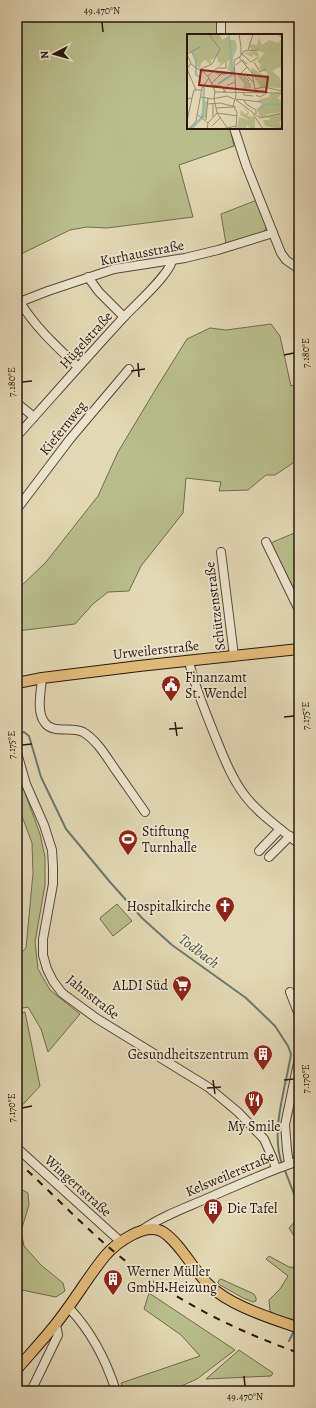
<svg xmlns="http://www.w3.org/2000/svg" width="316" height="1408" font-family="Alegreya,serif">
	<rect width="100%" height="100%" fill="#e3d8b5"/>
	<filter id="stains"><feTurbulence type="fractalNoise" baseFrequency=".005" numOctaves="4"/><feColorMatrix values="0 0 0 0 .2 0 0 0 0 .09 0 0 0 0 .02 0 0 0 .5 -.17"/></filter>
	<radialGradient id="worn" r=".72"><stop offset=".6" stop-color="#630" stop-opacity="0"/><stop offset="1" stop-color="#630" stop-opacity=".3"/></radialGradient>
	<g fill="#b8be8b" stroke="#726a4e">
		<path d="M17,17H190L191,20L217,21V35H188V128H230L234,146L179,165L193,217L107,228L87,227L70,230L17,256Z"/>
		<path d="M257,200L267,226L264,232L226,244L221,214Z"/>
		<path d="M271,324L280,336L291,386L299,383V459L275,475H266L248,490L219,491L221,482L186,478L183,513L141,566L129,591L108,592L93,604L75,624L17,631V590L46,562L98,496L118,452L157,387L187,339L210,328L226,330Z"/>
		<path d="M299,531V599L271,544L273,542Z"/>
		<path d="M17,771L40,834L45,857V885L35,942L38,969L50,990L80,1014L48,1052L41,1029L28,1007L17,1009V954L22,952L26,948L33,873L32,843L17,803Z"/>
		<path d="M117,904L132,921L113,936L100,919L101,917Z"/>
		<path d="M25,1012L40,1086L17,1111V1014Z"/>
		<path d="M17,1187L28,1193L29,1205L21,1231L24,1246L41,1265L63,1283L65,1291L56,1297L17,1289Z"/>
		<path d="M298,1218H299V1244L289,1228Z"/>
		<path d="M269,1256L289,1267L299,1268V1321L276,1315L270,1311L269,1300L280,1289L288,1276L266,1259Z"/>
		<path d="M221,1279L254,1294L256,1298V1301L253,1302L243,1298L220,1285L218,1283L219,1280Z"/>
		<path d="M149,1293L235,1350L197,1379L170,1391H124L121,1383L200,1356L181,1335L144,1309Z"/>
		<path d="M239,1350L273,1373L271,1376L206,1379Z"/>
	</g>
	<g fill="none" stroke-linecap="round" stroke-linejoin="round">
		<g stroke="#6b796d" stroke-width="2">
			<path d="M17,734L24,732L29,736L41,777L66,829L110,882L142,918L172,945L246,998L275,1026L288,1046L291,1054C286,1087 270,1131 282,1164"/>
			<path d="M284,1168L299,1207"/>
			<path d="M289,1341L295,1329"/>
		</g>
		<defs>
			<g id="minor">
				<path d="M221,35V17"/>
				<path d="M234,128L246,165L281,253L286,260L299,269"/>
				<path d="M88,277L99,292L124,317"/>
				<path d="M20,302C35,327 57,347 78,367"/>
				<path d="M17,303L48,291L114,269L185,258L218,250L273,233"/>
				<path d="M17,403L34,417"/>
				<path d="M17,436C52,397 87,357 123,318C135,305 168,276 172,261"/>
				<path d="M17,503L20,505L70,439L129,369"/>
				<path d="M266,542L299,610"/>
				<path d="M221,552L234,656"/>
				<path d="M189,661C194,685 204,708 213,731C222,753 231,778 246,797C260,815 281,829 299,844"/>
				<path d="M42,678C41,692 36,712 45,723C53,734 72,726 83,732C98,741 107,758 117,772C126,785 136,799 145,812"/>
				<path d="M17,753L26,784L44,825L52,850L53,867V884L43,939V955L47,969L53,981L62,993L96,1018L208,1087L238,1112L264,1139L272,1157L276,1168"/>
				<path d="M259,851L280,829"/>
				<path d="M269,857L290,836"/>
				<path d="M290,992L299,1015"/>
				<path d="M17,1148L121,1242"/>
				<path d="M289,1164L287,1150L285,1125L299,1058"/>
				<path d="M142,1230C162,1216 185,1208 208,1198C238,1185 268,1171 299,1161"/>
				<path d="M69,1308C91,1331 106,1360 116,1391"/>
				<path d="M31,1391L58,1335L56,1325"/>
			</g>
			<g id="major">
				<path d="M17,683L42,678L139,666L299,649"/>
				<path d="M17,1369C30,1354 43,1340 55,1325C73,1303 87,1278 105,1256C116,1243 146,1221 163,1232C181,1244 193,1270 209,1285C230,1306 271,1318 299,1328"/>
			</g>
		</defs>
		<use href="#minor" stroke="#594739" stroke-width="10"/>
		<use href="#major" stroke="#2b1710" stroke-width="12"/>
		<use href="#minor" stroke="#ede6cf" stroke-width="8"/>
		<use href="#major" stroke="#e2bc7a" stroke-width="10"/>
		<path stroke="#2b1710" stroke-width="2" stroke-dasharray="7 7" stroke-linecap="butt" d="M17,1161C49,1190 79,1222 112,1250C168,1297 231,1329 299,1353"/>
	</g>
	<path fill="none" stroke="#2b1710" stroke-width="1.5" d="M102,22L103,32M284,355L294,353M138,363L139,377M131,371L145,369M22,382L32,381M284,717L294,716M175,722L177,736M169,729L183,728M22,745L32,744M213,1080L215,1094M284,1080L294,1079M207,1088L221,1087M22,1108L32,1106M244,1376L245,1386"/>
	<defs>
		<symbol id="civic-pin" viewBox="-11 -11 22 30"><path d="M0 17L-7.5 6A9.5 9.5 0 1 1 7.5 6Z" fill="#8f2418" stroke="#ede6cf"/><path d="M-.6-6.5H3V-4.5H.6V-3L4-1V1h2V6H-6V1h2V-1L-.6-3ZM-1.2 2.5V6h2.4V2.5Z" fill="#fff"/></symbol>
		<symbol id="stadium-pin" viewBox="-11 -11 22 30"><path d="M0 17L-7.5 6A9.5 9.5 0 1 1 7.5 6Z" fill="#8f2418" stroke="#ede6cf"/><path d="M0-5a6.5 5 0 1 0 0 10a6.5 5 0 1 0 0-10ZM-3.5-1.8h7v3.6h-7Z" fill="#fff"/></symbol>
		<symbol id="church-pin" viewBox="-11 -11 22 30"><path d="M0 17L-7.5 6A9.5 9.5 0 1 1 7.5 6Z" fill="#8f2418" stroke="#ede6cf"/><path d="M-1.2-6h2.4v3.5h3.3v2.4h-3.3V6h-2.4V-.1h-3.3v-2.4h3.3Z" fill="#fff"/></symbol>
		<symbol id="supermarket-pin" viewBox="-11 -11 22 30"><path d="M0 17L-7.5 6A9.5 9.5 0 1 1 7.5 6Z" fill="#8f2418" stroke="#ede6cf"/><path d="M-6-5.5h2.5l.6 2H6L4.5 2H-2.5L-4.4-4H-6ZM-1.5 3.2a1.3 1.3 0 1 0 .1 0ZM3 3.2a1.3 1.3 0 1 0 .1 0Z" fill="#fff"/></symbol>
		<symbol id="building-pin" viewBox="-11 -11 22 30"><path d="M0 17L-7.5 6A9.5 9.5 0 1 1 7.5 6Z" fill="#8f2418" stroke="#ede6cf"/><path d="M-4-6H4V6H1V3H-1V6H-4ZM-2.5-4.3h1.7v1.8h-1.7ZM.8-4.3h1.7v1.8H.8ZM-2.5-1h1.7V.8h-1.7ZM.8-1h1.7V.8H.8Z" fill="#fff"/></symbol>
		<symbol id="restaurant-pin" viewBox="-11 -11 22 30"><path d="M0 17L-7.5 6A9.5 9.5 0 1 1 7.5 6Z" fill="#8f2418" stroke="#ede6cf"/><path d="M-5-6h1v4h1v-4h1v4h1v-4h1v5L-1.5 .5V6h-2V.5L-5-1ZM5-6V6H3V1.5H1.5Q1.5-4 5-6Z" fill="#fff"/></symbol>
	</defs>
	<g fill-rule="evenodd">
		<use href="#civic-pin" x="160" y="674" width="22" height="30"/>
		<use href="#stadium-pin" x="117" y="828" width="22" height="30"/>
		<use href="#church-pin" x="214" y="895" width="22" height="30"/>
		<use href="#supermarket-pin" x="171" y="974" width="22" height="30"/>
		<use href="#building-pin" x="252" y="1043" width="22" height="30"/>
		<use href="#restaurant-pin" x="243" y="1089" width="22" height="30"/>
		<use href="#building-pin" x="202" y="1197" width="22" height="30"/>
		<use href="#building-pin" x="102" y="1268" width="22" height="30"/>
	</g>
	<g text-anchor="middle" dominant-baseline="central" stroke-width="3.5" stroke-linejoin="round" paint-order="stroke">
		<g font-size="14" fill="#2b1710" stroke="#ede6cf">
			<text transform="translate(142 253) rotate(-11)">Kurhausstraße</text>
			<text transform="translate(86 340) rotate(-48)">Hügelstraße</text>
			<text transform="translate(63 428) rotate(-51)">Kiefernweg</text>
			<text transform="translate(215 606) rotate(-97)">Schützenstraße</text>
			<text transform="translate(156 650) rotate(-6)">Urweilerstraße</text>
			<text transform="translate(93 997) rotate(38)">Jahnstraße</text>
			<text transform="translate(230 1174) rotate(-23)">Kelsweilerstraße</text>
			<text transform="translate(78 1186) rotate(42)">Wingertstraße</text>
		</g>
		<g font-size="14" fill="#2b1710" stroke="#ede6cf" text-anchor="start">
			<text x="185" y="677">Finanzamt<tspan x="185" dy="16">St. Wendel</tspan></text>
			<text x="142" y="831">Stiftung<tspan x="142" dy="16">Turnhalle</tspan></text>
			<text x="211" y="906" text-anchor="end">Hospitalkirche</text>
			<text x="168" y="985" text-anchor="end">ALDI Süd</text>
			<text x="249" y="1054" text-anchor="end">Gesundheitszentrum</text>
			<text x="254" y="1126" text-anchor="middle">My Smile</text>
			<text x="227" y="1208">Die Tafel</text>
			<text x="127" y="1271">Werner Müller<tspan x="127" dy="16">GmbH Heizung</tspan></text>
		</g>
		<g font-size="15" font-style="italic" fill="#505046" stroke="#ede6cf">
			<text transform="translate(199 951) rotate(37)">Todbach</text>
		</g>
	</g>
	<g transform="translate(187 34)">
		<rect width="95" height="95" fill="#e3d8b5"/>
		<path d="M0,0H32L35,6L43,1V6H48L50,14L45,27L48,38L32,42L29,39L28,37L45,39L40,35L43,26L31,33L34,29L31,28L30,22L24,26L23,23L24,31L18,26L14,29L13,36L10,31L9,33L7,21L0,16ZM90,0H95V35L92,33L85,37L93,44L95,51L93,54L73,53L64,37L65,34L78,42L81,39L72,35L74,31L70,27L78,19L69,16L72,21L70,23L66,20L65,23L57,19L65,18L62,13L64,10L70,11L72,4L75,11L82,6L91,9L95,5ZM52,39L64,50V54L56,56L57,49L51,43ZM84,59H95L90,64L95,67V78L81,80L77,83L95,79V86L92,88L95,95L78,92L76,86H82L83,84L73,83L70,76L75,70L71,66L82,63ZM17,66L20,68L19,84H16L6,95H0L13,86ZM55,72L62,78L61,82L68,83V94L63,95L60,91L59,95H50L52,83L62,86L53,81L54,76L58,80L61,79Z" fill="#b8be8b"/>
		<path fill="none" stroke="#95baab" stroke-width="2" d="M5,18L9,27V41L13,43V47M31,50L46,40L42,2M70,76L80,70L95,71M4,95L16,82L17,53"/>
		<path fill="none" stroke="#998b73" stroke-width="1" d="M61,16L66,0M54,19L64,28L72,23M0,20L13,13M55,20L57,17L72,16M0,21L4,29L0,35L9,56M52,23L65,39L68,55M67,28L73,38L79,35M4,30L15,38M49,31L55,26L60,30M60,33L54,39L62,47M58,40L67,49M21,42L30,34H39V28M22,44L28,57L27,64M24,50L34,40L48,39M24,51L34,52L39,59M67,55L77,53L95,57M28,58L95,59M56,58L57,61L66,62M36,59L41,51L48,48M69,61L73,63L81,58M14,63L25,65L40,62L47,65M0,65L5,64L7,56H14M48,65L73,84L95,79M49,65L74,68M57,66L59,70L69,76V80M20,70L33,69L49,73M26,70V83M29,74L46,73M30,79L50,82M30,79L41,95M66,80L76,95M11,81L21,89L20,95M19,86L21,64M0,87L5,64M21,89L30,79L27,64M25,92L34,83M2,95L9,87L15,54L22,44L14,35L25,30L33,15L22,0M35,95L49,92M49,95L50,78L46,72L49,62L47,26L54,22V13L52,0"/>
		<path fill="#8f2418" fill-opacity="0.15" stroke="#8f2418" stroke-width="2" d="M14,36L81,43L79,58L12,51Z"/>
		<rect width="95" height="95" fill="none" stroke="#2b1710" stroke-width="2"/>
	</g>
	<rect width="316" height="1408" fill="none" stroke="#e3d8b5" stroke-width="44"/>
	<g transform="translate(54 54) rotate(264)" stroke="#ede6cf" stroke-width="3" paint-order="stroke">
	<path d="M0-3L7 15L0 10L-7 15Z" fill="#2b1710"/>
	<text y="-6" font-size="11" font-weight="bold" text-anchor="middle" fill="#2b1710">N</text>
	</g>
	<rect x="22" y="22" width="272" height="1364" fill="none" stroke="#2b1710" stroke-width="1.5"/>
	<g font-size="10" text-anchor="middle" fill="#2b1710">
		<text x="102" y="14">49.470°N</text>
		<text transform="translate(305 353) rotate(-90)" y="4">7.180°E</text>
		<text transform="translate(11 382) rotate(-90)" y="4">7.180°E</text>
		<text transform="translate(305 716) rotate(-90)" y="4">7.175°E</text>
		<text transform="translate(11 745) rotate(-90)" y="4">7.175°E</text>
		<text transform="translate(305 1079) rotate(-90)" y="4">7.170°E</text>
		<text transform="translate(11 1108) rotate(-90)" y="4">7.170°E</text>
		<text x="245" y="1400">49.470°N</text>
	</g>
	<rect width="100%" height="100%" filter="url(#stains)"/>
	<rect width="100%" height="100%" fill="url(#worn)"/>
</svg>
